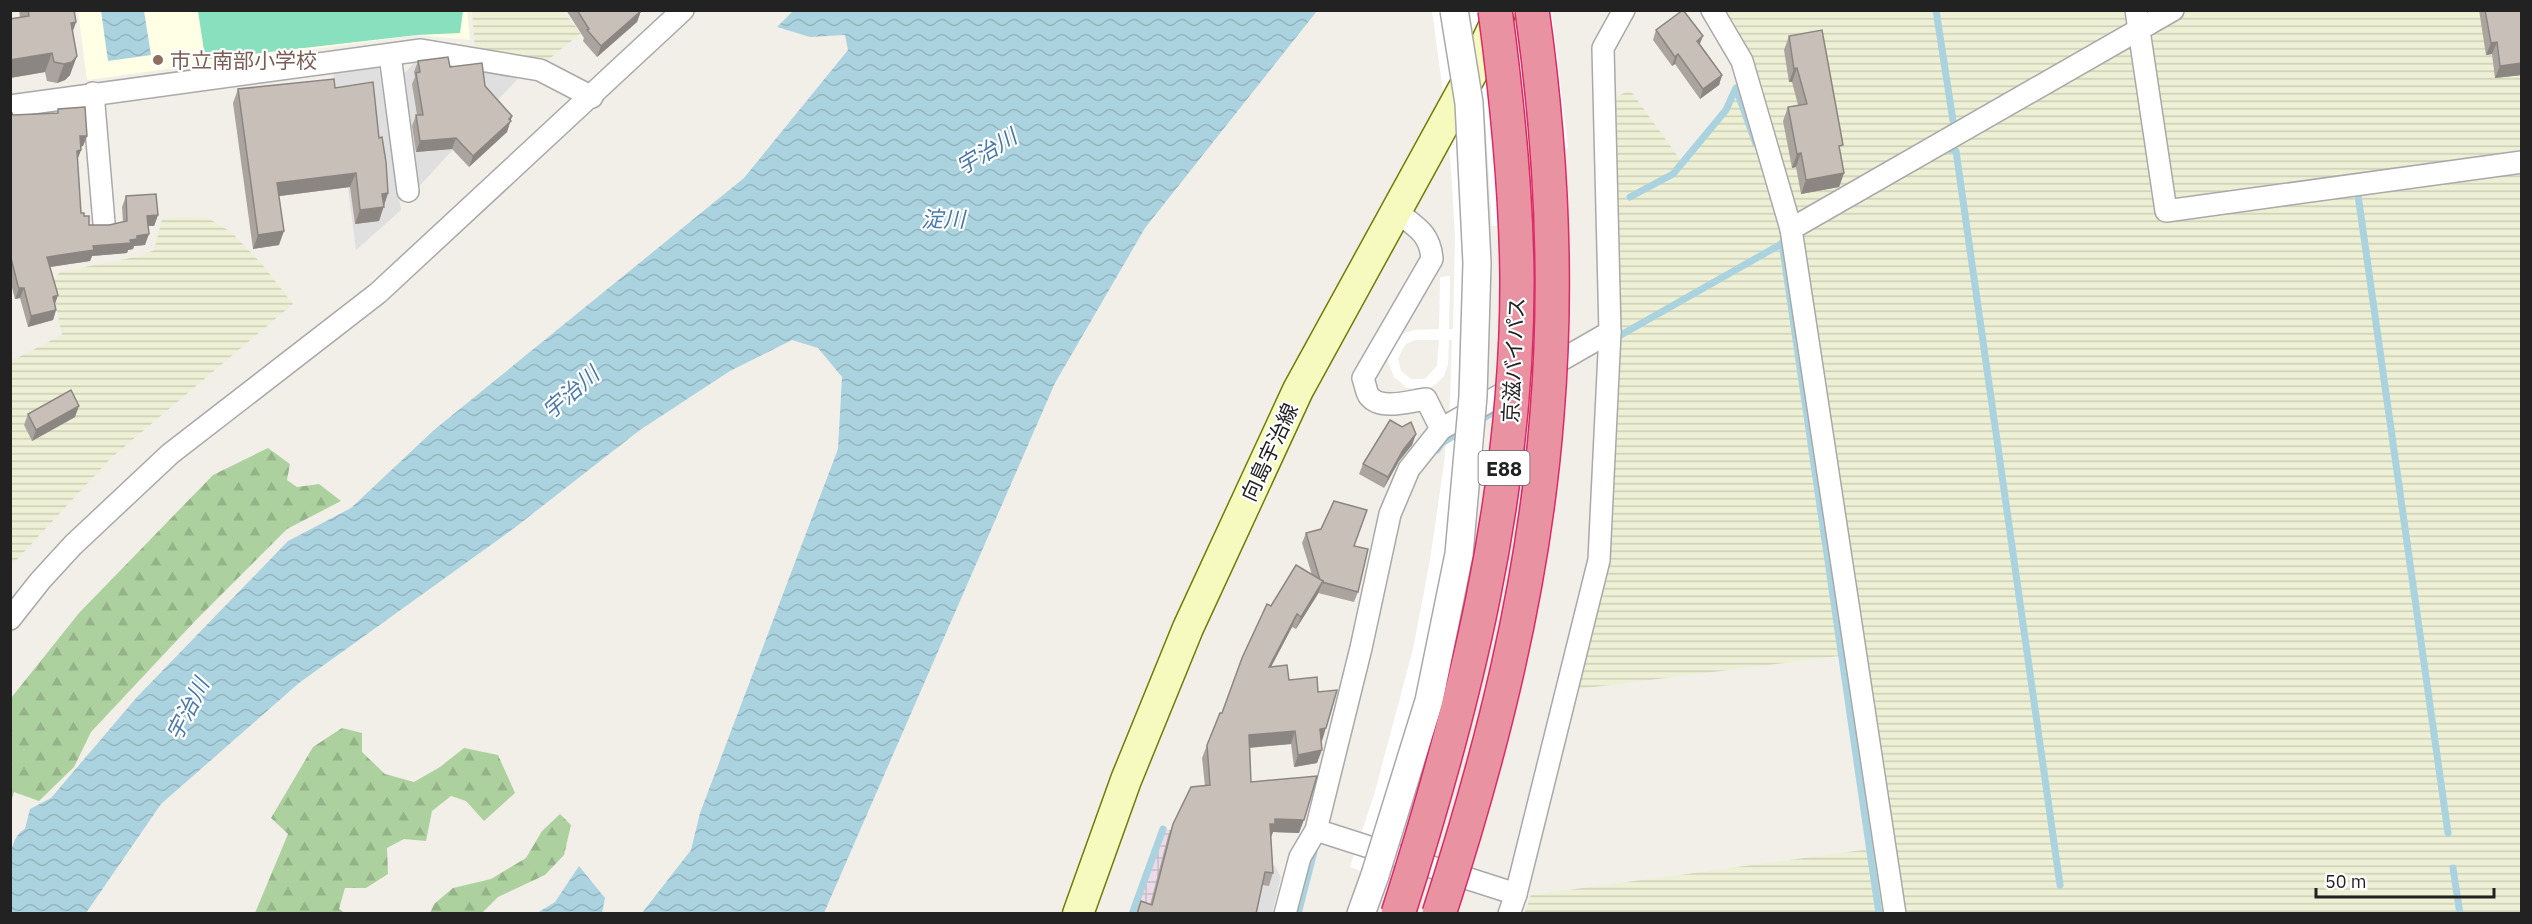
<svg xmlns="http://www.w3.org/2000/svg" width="2532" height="924" font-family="'IBM Plex Sans','Noto Sans JP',sans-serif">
	<defs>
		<pattern id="industrial-grid" width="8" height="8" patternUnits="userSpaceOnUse" patternTransform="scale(1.5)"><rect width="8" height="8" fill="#ebdbe8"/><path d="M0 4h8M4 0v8" fill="none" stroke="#c9bcc7"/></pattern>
		<pattern id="farmland-rules" width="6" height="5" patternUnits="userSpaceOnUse" patternTransform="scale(1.5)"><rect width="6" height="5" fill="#eef0d5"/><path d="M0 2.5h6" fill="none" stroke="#ccceb7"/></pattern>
		<pattern id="forest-firs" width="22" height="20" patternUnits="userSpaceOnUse" patternTransform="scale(1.5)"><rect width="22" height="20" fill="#add19e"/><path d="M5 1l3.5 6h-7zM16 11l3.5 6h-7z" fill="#95b388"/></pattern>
		<pattern id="water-waves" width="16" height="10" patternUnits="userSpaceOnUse" patternTransform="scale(1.5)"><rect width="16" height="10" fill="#aad3df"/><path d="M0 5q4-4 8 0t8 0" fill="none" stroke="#92b5bf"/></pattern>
	</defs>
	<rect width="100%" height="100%" fill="#f2efe9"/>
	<g fill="#e0dfdf">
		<path d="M414,63L446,64L521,75L415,191L400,78Z"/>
		<path d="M379,66L401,210L356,250L333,72Z"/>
		<path d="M1219,856L1275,866L1281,877L1272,913L1203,914Z"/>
	</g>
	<path fill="url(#industrial-grid)" d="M1163,829L1223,837L1203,913L1132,914Z"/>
	<path fill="#ffffe5" d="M78,11H467L470,40L417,35L87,80Z"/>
	<g fill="url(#farmland-rules)">
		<path d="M472,11H563L581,33L548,60L475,49Z"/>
		<path d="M1717,11H2521V913L1524,914L1531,895L1892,846L1863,653L1579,689L1605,557L1617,304L1616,97L1630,90L1682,162L1718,124L1747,61Z"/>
		<path d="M183,217L208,218L231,232L261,263L293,304L111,458L11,566V361L62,335L51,283L60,272L140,256L154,250L162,219Z"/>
	</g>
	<g fill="url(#forest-firs)">
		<path d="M268,448L290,464L287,480L297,487L319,484L341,501L287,529L196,620L91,732L74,767L39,801L14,792L11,802V698L79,613L213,475Z"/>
		<path d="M342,728L362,733V752L385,774L414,782L440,767L464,748L498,755L515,793L484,821L466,801L451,796L432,811L426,841L404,839L387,848L388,874L366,888H345L339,909L345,913H255L288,834L271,818L313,747Z"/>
		<path d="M560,814L571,825L564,855L545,875L498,897L482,913H430L434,904L453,888L491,879L526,858L542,831Z"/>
	</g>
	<path fill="#88e0be" d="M198,11L463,10V11L460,33L417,35L209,59L205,57Z"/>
	<g fill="url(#water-waves)">
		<path d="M794,10L1317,11L1145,228L1055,383L824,913H642L691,850L700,813L838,449L842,377L818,348L792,340L730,371L640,430L513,529L299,683L161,804L86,913H11C10,891 3,840 25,829L30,809L51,798L137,697L288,541L351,508L434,430L744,178L848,50L845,35L810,37L777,27Z"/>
		<path d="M101,11H144L151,55L108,61Z"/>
		<path d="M579,866L605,898L602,913H537L555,902Z"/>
	</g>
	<g fill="#fff" fill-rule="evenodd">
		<path d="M1432,11H1469L1477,69L1485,138L1490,284L1484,448L1477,503L1387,881L1350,867L1374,795L1413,649L1430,560L1444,464L1450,401L1452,340H1449L1448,364L1444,376L1435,385L1427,389L1407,388L1394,377L1388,362V355L1394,342L1402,334L1414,330L1439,329L1440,277L1450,276L1449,329H1453L1455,239L1452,182L1446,114ZM1415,340H1439L1437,366L1425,379H1411L1401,371L1398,359L1401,352L1406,344Z"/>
		<path d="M1470,11H1552L1568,148L1525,151L1529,223L1492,226L1485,116Z"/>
	</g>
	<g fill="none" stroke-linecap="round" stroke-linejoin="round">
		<g stroke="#aad3df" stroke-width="7">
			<path d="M1936,10L1953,121"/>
			<path d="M1946,148L1956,151L2060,885"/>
			<path d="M2358,195L2448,833"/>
			<path d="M1630,197L1673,174L1726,110L1736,88L1756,144"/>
			<path d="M1782,243L1879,914"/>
			<path d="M1612,340L1790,239"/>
			<path d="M1479,421L1500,408"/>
			<path d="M1437,450L1442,443L1462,431"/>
			<path d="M2453,868L2460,914"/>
			<path d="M1132,914L1163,829"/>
			<path d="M1298,914L1314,852"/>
		</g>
		<defs>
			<g id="minor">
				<path d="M1712,10L1742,61L1791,229L1895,914"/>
				<path d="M2136,10L2166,211L2522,162"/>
				<path d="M390,55L408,191"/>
				<path d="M93,93L104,223"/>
				<path d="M10,106L421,50L540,70L592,97"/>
				<path d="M1397,212C1416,227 1430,233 1432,259L1363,378C1365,383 1366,392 1369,396C1381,411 1410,401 1426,399L1441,429"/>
				<path d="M1791,229L2173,10"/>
				<path d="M10,619L40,581L73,545L170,454L378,293L683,10"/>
				<path d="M1316,830L1516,894"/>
				<path d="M1285,914L1300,857L1316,830L1361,648L1390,514L1409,469L1441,429L1610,332"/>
				<path d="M1509,914L1516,894L1599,560L1610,332L1603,48L1624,10"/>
			</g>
			<path id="tertiary" d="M1361,914L1375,875"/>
			<path id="secondary" d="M1078,914L1126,780L1188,628L1298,390L1472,73L1500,13"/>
		</defs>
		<use href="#minor" stroke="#a9a9a9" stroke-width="24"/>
		<use href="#tertiary" stroke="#a9a9a9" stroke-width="30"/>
		<use href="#secondary" stroke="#707d05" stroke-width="33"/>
		<use href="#minor" stroke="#fff" stroke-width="21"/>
		<use href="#tertiary" stroke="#fff" stroke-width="27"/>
		<use href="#secondary" stroke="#f7fabf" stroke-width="30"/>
		<defs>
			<path id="tertiary-bridge" d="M1375,875L1429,701L1459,554L1473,396L1477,263L1469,103L1454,10"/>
			<g id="motorway-bridge">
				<path d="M1398,914C1464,708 1518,495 1517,277C1516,188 1507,99 1495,10"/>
				<path d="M1439,914C1492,751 1534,585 1547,415C1558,280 1551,144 1532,10"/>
			</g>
		</defs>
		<use href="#tertiary-bridge" stroke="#a9a9a9" stroke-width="30" stroke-linecap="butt"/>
		<use href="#motorway-bridge" stroke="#dc2a67" stroke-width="36" stroke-linecap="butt"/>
		<use href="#tertiary-bridge" stroke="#fff" stroke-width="27"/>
		<use href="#motorway-bridge" stroke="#e892a2" stroke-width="33"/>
	</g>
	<g fill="#aba49e">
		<path d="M19,10H74L76,22L73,31L70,75L65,80L57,83L47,81L45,72L10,78V19L20,18Z"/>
		<path d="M566,10H641L637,22L597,57L583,41L584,38Z"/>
		<path d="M2479,10H2522V75L2495,78L2492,54L2486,55Z"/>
		<path d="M1656,30L1700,44L1722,75L1719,85L1700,99L1675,64L1672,66L1653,40Z"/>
		<path d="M1789,36L1840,152L1844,173L1839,187L1801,194L1796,167L1792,168L1783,121L1788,107L1798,105L1792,82H1789L1784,50Z"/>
		<path d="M418,61L450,67L485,86L512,116L507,132L469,167L452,149L416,152L412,126L416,115H417L412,84L415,77L414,72Z"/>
		<path d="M335,88L379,138L388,193L379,221L355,224L350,187L279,196V245L253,249L233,103L238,89Z"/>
		<path d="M58,109L87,136L83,146L80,147L81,150L77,159L81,213L89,225H109L123,222L122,207L126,196L158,215L154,226H148L145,245L134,246L133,249L128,250L127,253L92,256L90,261L50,267L58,295L55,304L56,310L53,320L28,327L20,298L15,299L10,280V114L13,115L57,113Z"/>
		<path d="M28,414L75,417L32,441L24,425Z"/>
		<path d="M1402,427L1416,434L1412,445L1399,461L1384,488L1359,474L1363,464Z"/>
		<path d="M1306,533L1354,546L1358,592L1354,602L1318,593L1296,629L1292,627L1271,667L1289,680L1322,741L1317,763L1294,767L1291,744L1250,748L1251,782L1299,833L1273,832L1271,837L1273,873L1269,886L1262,885L1256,914H1136L1141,901L1150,905L1168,836L1173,824L1205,786L1202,758L1207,745L1271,606L1312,575L1302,543Z"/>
	</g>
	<g fill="#8b8681">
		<path d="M641,11L637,22L597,57L601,46Z"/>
		<path d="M76,22L69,41L71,23Z"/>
		<path d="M1703,36L1699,46L1697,41Z"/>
		<path d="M2497,42L2492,54L2486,55L2491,43Z"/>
		<path d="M52,53L45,72L10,78V60Z"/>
		<path d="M1678,54L1675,64L1672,66L1675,57Z"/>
		<path d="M77,56L70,75L65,80L57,83L64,64Z"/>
		<path d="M2522,63V75L2495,78L2500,66Z"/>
		<path d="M1797,68L1792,82H1789L1794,69Z"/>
		<path d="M1722,75L1719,85L1700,99L1703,89Z"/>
		<path d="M512,116L507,132L469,167L473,156Z"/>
		<path d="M80,136H87L83,146L76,147Z"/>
		<path d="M456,138L452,149L416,152L420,141Z"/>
		<path d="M81,150L77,161V151Z"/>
		<path d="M1801,153L1796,167L1792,168L1797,154Z"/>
		<path d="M356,173L350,187L272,197L277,183Z"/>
		<path d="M1844,173L1839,187L1801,194L1806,180Z"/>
		<path d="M388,193L379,221L355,224L360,210L382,194Z"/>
		<path d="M158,215L154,226H143L147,216Z"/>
		<path d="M284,231L279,245L253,249L258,235Z"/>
		<path d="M149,234L145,245L134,246L133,249L128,250L127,253L92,256L90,261L43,268L47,257L93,246L130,240L137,236Z"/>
		<path d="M19,288H24L20,298L15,299Z"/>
		<path d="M58,295L54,306L53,297Z"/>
		<path d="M56,310L53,320L28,327L31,316Z"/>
		<path d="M79,406L75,417L32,441L36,430Z"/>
		<path d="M1416,434L1412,445L1399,461L1384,488L1388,477L1403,450Z"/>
		<path d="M1323,581L1318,594L1296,629L1301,617Z"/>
		<path d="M1297,614L1292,627L1264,680L1269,667Z"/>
		<path d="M1326,728L1322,741L1315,742L1320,729Z"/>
		<path d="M1295,731L1291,744L1244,748L1249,735Z"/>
		<path d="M1322,750L1317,763L1294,767L1298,755Z"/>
		<path d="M1275,819L1304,820L1299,833L1273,832L1271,837L1270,824Z"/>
	</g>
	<g fill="#c7bfb8" stroke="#8b8681" stroke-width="1.5">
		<path d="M28,10H74L76,22L71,23L77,56L72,62L64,64L54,62L52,53L10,60V19L29,16Z"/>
		<path d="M577,10H641V11L601,46L587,30L589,29Z"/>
		<path d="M1683,10L1703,36L1697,41L1722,75L1703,89L1678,54L1675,57L1656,30Z"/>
		<path d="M2485,10H2522V63L2500,66L2497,42L2491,43Z"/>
		<path d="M1822,30L1843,145L1839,146L1844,173L1806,180L1801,153L1797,154L1788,107L1807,104L1797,68L1794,69L1789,36Z"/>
		<path d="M448,57L450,67L482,63L485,86L512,116L509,119L511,121L473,156L456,138L420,141L416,115H423L416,73L420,72L418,61Z"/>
		<path d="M334,79L335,88L373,82L379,138L382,137L386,162L388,193L382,194L384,207L360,210L356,173L277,183L284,231L258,235L238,89Z"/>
		<path d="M85,107L87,136H80L81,150L77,151L81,213H84V216H89V225H109L127,221L126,196L156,194L158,215L147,216L149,234L137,236V239L130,240L131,243L93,246L94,250L47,257L58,295L53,297L56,310L31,316L24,288H19L18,286L10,254V114L12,113L13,115L58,113V109Z"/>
		<path d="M71,390L79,406L36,430L28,414Z"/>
		<path d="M1390,420L1402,427L1411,422L1416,434L1403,450L1388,477L1363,464Z"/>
		<path d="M1334,501L1367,510L1354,546L1368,549L1358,592L1322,582L1323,581L1320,580L1306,533L1321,529Z"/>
		<path d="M1296,565L1323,581L1301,617L1297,614L1269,667L1287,665L1289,680L1317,677L1318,692L1337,690L1326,728L1320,729L1322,750L1298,755L1295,731L1249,735L1251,782L1317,776L1304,820L1275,819V824H1270L1273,873L1265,872L1256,914H1137L1141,901L1152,905L1173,824L1191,787L1210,785L1207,745L1220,713H1222L1242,658L1267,604L1271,606Z"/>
	</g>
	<circle fill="#8d6e63" stroke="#fff" stroke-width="2" cx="158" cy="60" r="6"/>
	<g text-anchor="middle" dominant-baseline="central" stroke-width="4.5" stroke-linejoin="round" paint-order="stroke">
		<rect fill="#fff" stroke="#646464" stroke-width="1.5" x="1478.5" y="451" width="51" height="34" rx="4.5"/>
		<g font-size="20" font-weight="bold" fill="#222">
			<text x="1504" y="468">E88</text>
		</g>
		<g font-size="21" fill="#785e54" stroke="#fff" text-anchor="start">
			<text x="170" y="60">市立南部小学校</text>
		</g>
		<g font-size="21" fill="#222" stroke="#fff">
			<text transform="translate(1513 360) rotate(-87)">京滋バイパス</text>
			<text transform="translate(1269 452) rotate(-65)">向島宇治線</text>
		</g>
		<g font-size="22" font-style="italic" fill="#4a7aab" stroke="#fff">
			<text transform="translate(986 151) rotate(-31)">宇治川</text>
			<text x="943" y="218">淀川</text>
			<text transform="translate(570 392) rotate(-41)">宇治川</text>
			<text transform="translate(187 709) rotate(-63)">宇治川</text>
		</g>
	</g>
	<rect width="2532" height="924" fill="none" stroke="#222222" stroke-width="24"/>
	<path d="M2316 888v9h178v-9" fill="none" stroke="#222222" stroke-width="3"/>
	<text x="2325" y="888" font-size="18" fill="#222222" stroke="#ffffff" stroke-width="4.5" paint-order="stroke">50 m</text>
</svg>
